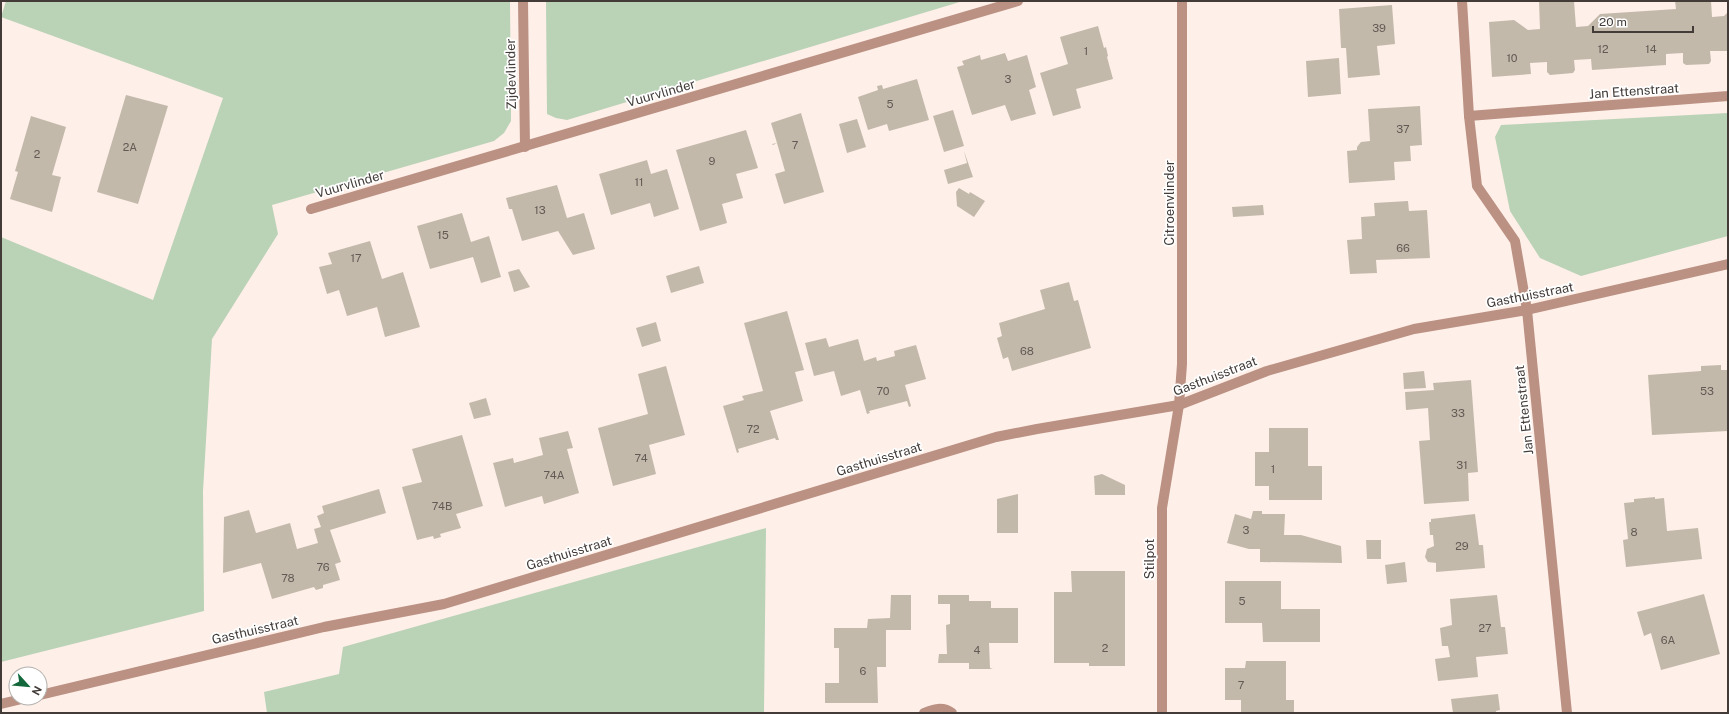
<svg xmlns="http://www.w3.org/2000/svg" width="1729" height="714" font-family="'Public Sans',sans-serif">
	<rect width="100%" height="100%" fill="#feefe8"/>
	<g fill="#bad2b6">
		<path d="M6,1H510L511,121L504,133L494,141L272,205L278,234L212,339L203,491L204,611L1,662V237L153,300L223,98L1,17Z"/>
		<path d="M546,1H963L567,120L556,118L547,114Z"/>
		<path d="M1728,113V236L1581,276L1540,258L1510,211L1495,137L1501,125Z"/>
		<path d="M766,528L764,713H267L264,692L339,674L343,647Z"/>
	</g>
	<g fill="#c3b9aa">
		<path d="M1539,1H1574L1576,27L1588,26L1600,14L1676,9L1675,1H1711L1712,17L1724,16L1728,12V51H1710L1711,61L1709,64L1686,65L1683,63V53L1666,54V65L1592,70L1591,59L1574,60L1575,70L1573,73L1550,75L1547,72V62L1530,63L1531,74L1492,77L1489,22L1514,20L1528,30L1540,29Z"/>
		<path d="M1392,5L1395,44L1377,46L1380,75L1348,78L1346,48H1341L1339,9Z"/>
		<path d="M1098,26L1104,48L1106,47L1108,56L1107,57L1113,79L1076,89L1081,108L1053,116L1040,73L1068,64L1060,37Z"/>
		<path d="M1005,53L1008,61L1027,55L1036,87L1029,90L1036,114L1011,121L1005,105L972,115L957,67L964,65L962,61L980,55L981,60Z"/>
		<path d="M1339,58L1341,94L1308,97L1306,61Z"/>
		<path d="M917,79L929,120L889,131L887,124L868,130L858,97L878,90L877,86L882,85L883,89Z"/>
		<path d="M126,95L168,106L138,204L97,192Z"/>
		<path d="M1420,106L1422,145L1410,146L1411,161L1394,162L1395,180L1349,183L1347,151L1357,150V147L1361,142L1370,141L1368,109Z"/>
		<path d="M953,110L964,146L944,152L933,116Z"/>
		<path d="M801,113L824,192L784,204L775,174L785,171L777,143L773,145L772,144L777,143L771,123Z"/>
		<path d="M31,116L66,127L52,175L61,177L52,212L10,199L18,172L15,171Z"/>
		<path d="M857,119L866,147L847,153L839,124Z"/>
		<path d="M746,130L758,168L736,174L743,198L722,204L727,223L700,231L676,150Z"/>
		<path d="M964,151L973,177L948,184L944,170L967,163Z"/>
		<path d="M647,160L651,174L667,169L679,209L654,217L650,203L611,215L599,174Z"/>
		<path d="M557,185L567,218L584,213L595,249L573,255L558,231L522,241L512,209H509L506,198Z"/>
		<path d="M959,188L969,194L970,192L985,201L974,217L957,206L956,192Z"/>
		<path d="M1408,201L1409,211L1427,210L1430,258L1376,260L1377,273L1350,274L1347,240L1362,239L1361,217L1375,216L1374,203Z"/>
		<path d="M1263,205L1264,215L1233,217L1232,207Z"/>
		<path d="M462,213L471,242L489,236L501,277L481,283L473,257L430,269L417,226Z"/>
		<path d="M370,241L382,279L403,272L420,327L385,337L377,307L347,316L339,290L327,294L319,267L332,264L328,253Z"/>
		<path d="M699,266L704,283L671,293L666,276Z"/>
		<path d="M519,269L530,287L514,292L508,272Z"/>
		<path d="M1069,282L1074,301L1078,300L1091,348L1012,371L1008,357L1003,359L997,338L1002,336L999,323L1045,309L1040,290Z"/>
		<path d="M787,311L804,370L795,372L803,401L770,411L779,440H776L775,438L738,449L739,452L737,453L723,406L744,400L742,396L763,391L744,323Z"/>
		<path d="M656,322L661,341L642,347L636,328Z"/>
		<path d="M826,338L829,347L858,339L864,361L876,357L877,361L895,356L894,351L916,345L926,379L905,385L911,406L909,407L907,401L869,411L870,413L867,414L860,390L841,396L834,371L814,376L805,343Z"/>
		<path d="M1721,365V370H1728V431L1652,435L1648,375L1701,371V366Z"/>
		<path d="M666,366L685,435L649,445L656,474L613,486L598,428L648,414L638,374Z"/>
		<path d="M1424,371L1426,388L1404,389L1403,373Z"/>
		<path d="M1471,380L1478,472L1468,473L1469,501L1424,504L1419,441L1430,440L1428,408L1406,410L1405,392L1434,390L1433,383Z"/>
		<path d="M486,398L491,415L474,419L469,403Z"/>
		<path d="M1269,428H1308V466H1322V500H1269V486H1255V452H1269Z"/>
		<path d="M568,431L573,448L567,449L579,493L544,504L542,496L505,507L493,463L513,458L514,463L543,455L539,438Z"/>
		<path d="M462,435L483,506L456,514L461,528L440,534L441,537L434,539L433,536L417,540L402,487L422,482L412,449Z"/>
		<path d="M1102,474L1125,485V495H1095L1094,476Z"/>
		<path d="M379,489L386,513L330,530L341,562L335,564L340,580L323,585V588L316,590L314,587L272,599L261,563L223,573L224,517L249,510L256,533L290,523L297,549L318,543L314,529L321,527L317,516L324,513L322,506Z"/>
		<path d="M1018,494V533H997V499Z"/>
		<path d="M1655,497V499L1664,498L1667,531L1698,528L1702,559L1626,567L1623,540L1628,539L1624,503L1634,502V499Z"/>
		<path d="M1253,511H1262V514H1285L1284,535H1301L1341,546L1342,563L1260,562V549H1249L1227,543L1235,514L1251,519Z"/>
		<path d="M1475,514L1479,545H1483L1485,568L1436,572V563L1428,562L1425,557L1427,549L1434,546L1433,535H1430L1429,522H1431V519Z"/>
		<path d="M1366,540H1381V559H1367Z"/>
		<path d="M1405,562L1407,582L1387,584L1385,565Z"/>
		<path d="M1071,571H1125V666H1089V663H1054V592H1072Z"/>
		<path d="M1225,581H1281V609H1320V642H1263L1262,623H1225Z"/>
		<path d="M1704,594L1720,654L1661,670L1651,633L1644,636L1637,612Z"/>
		<path d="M891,595H911V630H886V667H877L878,703H825V683H839V648H834V628H867L868,619L890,618Z"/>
		<path d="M938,595H969V601H991V608H1018V643H989L990,668L993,669H969V663H938L939,654H947L946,625L950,624V604H938Z"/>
		<path d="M1497,595L1501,627H1505L1508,654L1476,657L1478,677L1438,681L1435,659L1450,657L1448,646H1442L1440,628L1452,625L1450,599Z"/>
		<path d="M1246,661H1286V700H1294V713H1241V700H1225V668H1245Z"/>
		<path d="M1498,694L1500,710L1496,711V713H1453L1451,699Z"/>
	</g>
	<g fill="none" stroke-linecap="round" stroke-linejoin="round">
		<g stroke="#bb9183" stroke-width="10">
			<path d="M523,1L525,147"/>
			<path d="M1462,1L1469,116L1477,186L1515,241L1527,310L1567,713"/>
			<path d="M1469,116L1728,96"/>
			<path d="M311,209L1018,1"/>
			<path d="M40,695L324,627L444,604L996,437L1037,429L1179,405L1267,371L1414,329L1527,310L1728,264"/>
			<path d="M1,704L26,698"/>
			<path d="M924,713C933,709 943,706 952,713"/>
			<path d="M1162,713V508L1179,405L1182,364V1"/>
		</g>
	</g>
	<g text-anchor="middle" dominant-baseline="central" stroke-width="3.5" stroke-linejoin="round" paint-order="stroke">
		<g font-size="11" fill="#625a54">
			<text x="1379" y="28">39</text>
			<text x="1603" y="49">12</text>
			<text x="1651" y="49">14</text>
			<text x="1086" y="51">1</text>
			<text x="1512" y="58">10</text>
			<text x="1008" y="79">3</text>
			<text x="890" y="104">5</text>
			<text x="1403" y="129">37</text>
			<text x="795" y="145">7</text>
			<text x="130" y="147">2A</text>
			<text x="37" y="154">2</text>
			<text x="712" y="161">9</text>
			<text x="639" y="182">11</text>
			<text x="540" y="210">13</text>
			<text x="443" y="235">15</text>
			<text x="1403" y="248">66</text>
			<text x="356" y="258">17</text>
			<text x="1027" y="351">68</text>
			<text x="883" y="391">70</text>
			<text x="1707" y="391">53</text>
			<text x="1458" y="413">33</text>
			<text x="753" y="429">72</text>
			<text x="641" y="458">74</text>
			<text x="1462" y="465">31</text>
			<text x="1273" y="469">1</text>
			<text x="554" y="475">74A</text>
			<text x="442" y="506">74B</text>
			<text x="1246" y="530">3</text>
			<text x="1634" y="532">8</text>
			<text x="1462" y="546">29</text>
			<text x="323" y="567">76</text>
			<text x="288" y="578">78</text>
			<text x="1242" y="601">5</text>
			<text x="1485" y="628">27</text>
			<text x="1668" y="640">6A</text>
			<text x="1105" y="648">2</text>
			<text x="977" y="650">4</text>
			<text x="863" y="671">6</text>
			<text x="1241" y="685">7</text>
		</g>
		<g font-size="13" fill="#423b38" stroke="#fff">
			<text transform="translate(511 74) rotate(-91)">Zijdevlinder</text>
			<text transform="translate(1634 91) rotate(-4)">Jan Ettenstraat</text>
			<text transform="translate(661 93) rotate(-16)">Vuurvlinder</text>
			<text transform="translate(350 184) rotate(-16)">Vuurvlinder</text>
			<text transform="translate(1169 203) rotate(-90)">Citroenvlinder</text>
			<text transform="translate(1530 295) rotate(-11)">Gasthuisstraat</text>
			<text transform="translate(1215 376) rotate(-21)">Gasthuisstraat</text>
			<text transform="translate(1524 410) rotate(-96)">Jan Ettenstraat</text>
			<text transform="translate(879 459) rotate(-17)">Gasthuisstraat</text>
			<text transform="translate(569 553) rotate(-17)">Gasthuisstraat</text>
			<text transform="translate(1149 559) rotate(-90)">Stilpot</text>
			<text transform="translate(255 630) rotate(-13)">Gasthuisstraat</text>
		</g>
	</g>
	<rect width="1729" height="714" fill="none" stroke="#423b38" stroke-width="4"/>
	<g transform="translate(28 686) rotate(117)"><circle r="19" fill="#ffffff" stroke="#b3b1af"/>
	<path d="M0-3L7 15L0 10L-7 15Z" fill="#12683a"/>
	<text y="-6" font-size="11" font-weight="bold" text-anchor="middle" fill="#423b38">N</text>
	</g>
	<path d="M1593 26v6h100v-6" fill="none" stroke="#423b38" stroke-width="2"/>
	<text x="1599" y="26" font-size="12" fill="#423b38" stroke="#ffffff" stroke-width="3" paint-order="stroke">20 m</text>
</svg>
